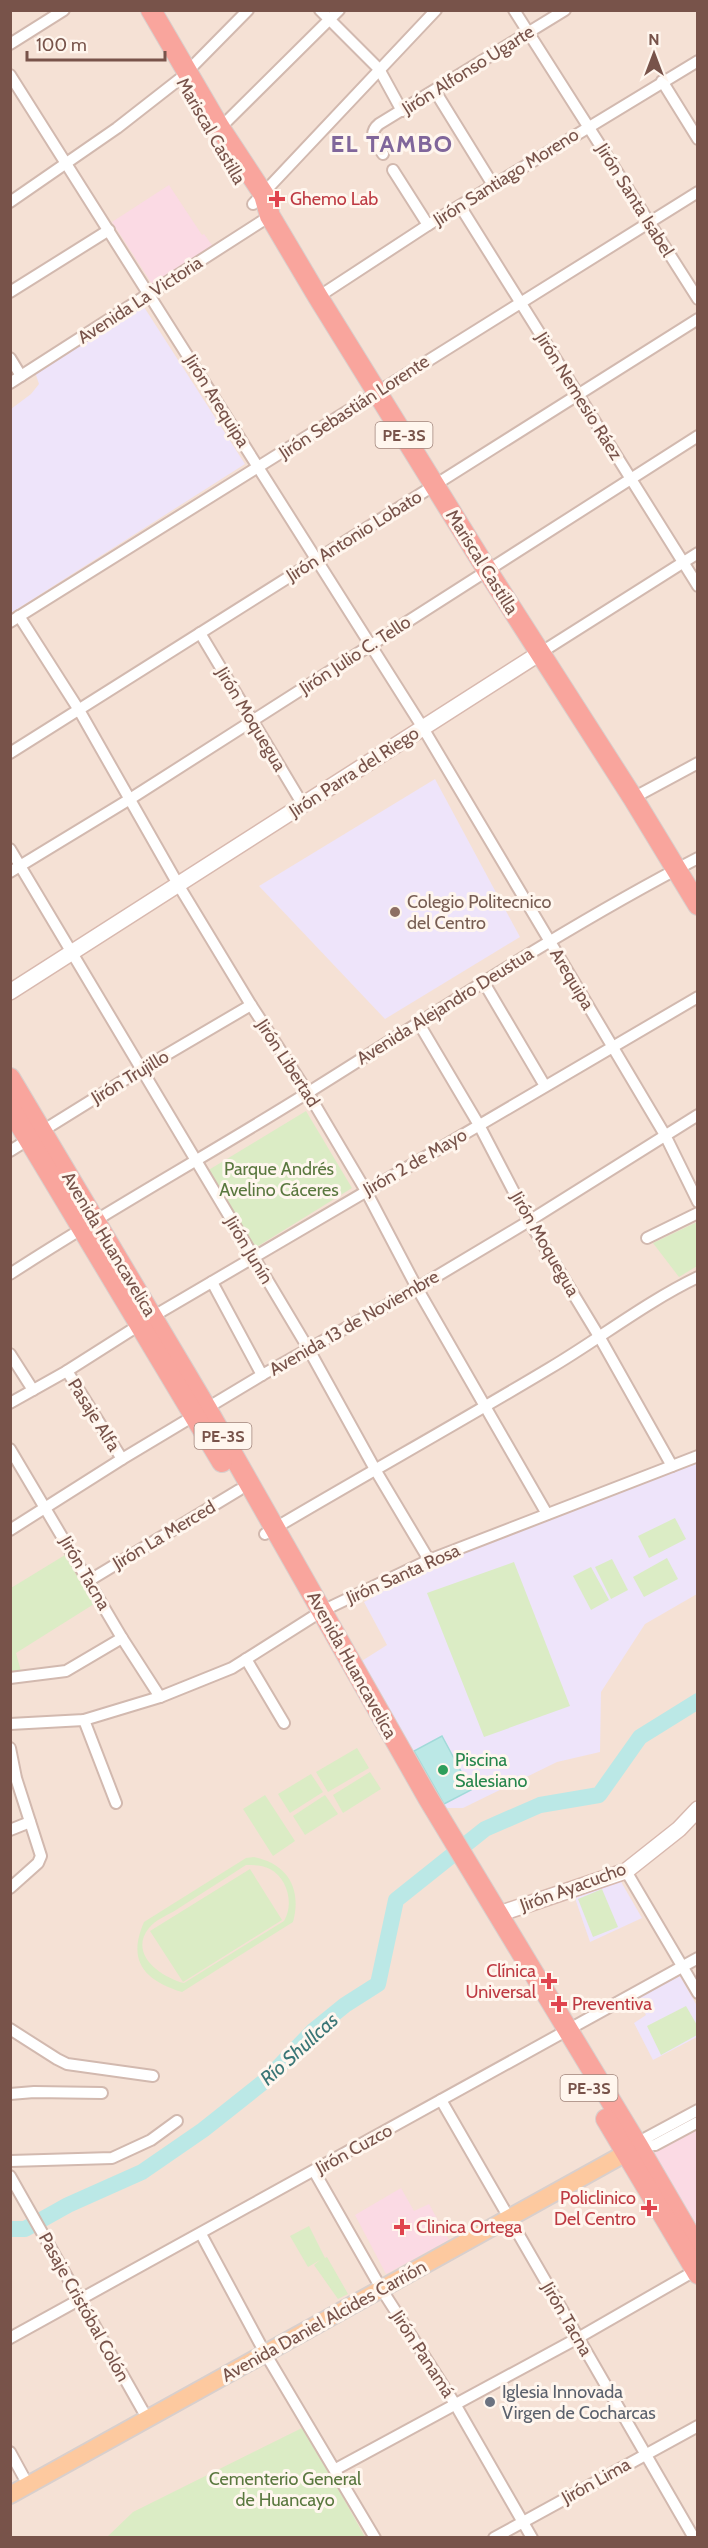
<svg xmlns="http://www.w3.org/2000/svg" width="708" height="2548" viewBox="0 0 708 2548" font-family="Cabin,sans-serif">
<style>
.residential{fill:#f5e1d5}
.education{fill:#eee4fa}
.medical{fill:#fbdae4}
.green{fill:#dbecc5;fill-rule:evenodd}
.water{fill:#bbe8e6;stroke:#a1dad9;stroke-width:1.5}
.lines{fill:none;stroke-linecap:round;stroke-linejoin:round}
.river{stroke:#bbe8e6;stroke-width:16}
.street-casing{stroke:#d2b9af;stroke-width:14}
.secondary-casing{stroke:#d8b9af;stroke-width:18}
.primary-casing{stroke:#d9cfcc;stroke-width:20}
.highway-casing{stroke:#d9cfcc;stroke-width:22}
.street{stroke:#fff;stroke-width:10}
.secondary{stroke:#fff;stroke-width:15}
.primary{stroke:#fdc99f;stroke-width:16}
.highway{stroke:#f9a59d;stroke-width:20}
.health-dot{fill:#e0444e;stroke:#fff6ee;stroke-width:2}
.education-dot{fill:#8d6e63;stroke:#fff6ee;stroke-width:2}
.leisure-dot{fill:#2e9e5b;stroke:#fff6ee;stroke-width:2}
.worship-dot{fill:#6b7280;stroke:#fff6ee;stroke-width:2}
.labels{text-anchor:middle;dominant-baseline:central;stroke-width:6;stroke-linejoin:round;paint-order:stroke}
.shield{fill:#fff6ee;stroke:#a0847b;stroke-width:1.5}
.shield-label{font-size:16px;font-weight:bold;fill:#78534a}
.street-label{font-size:18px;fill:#78534a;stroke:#fff6ee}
.health-label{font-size:18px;fill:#be3a42;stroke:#fff6ee;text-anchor:start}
.education-label{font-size:18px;fill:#785e54;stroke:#fff6ee;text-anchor:start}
.park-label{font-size:18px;fill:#5a783f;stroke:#fff6ee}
.leisure-label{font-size:18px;fill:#27864d;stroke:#fff6ee;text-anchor:start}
.worship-label{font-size:18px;fill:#5b616d;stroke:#fff6ee;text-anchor:start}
.water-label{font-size:20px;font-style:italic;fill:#3a7676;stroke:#fff6ee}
.district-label{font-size:24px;font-weight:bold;letter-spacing:1.5px;fill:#80669b;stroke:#fff6ee}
</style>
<rect width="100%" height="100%" fill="#fdf1e7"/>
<rect class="residential" x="11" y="11" width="686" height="2526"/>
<g class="education">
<path d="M144 307 245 464 11 613V409L31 394 39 384 35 372Z"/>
<path d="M435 779 520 937 385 1019 259 886Z"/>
<path d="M697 1462V1594L645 1624 601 1692 600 1752 557 1762 463 1808H440L357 1664 387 1645 364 1602 423 1569Z"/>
<path d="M620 1880 642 1918 590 1942 575 1898Z"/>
<path d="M680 1976 697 2006V2037L653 2060 634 2023 646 2015 637 1998Z"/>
</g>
<g class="medical">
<path d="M169 185 202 235 204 234 214 248 154 287 112 222Z"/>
<path d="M697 2129V2237L653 2161 655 2152Z"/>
<path d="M401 2188 414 2211 429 2204 449 2240 386 2274 355 2215Z"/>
</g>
<g class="green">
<path d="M306 1111 352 1188 255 1248 207 1171Z"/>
<path d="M697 1222V1266L679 1277 653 1243Z"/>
<path d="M675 1518 686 1539 649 1558 638 1536Z"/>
<path d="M65 1555 94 1604 16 1653 22 1675H11V1588Z"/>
<path d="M667 1558 678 1579 644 1597 633 1577Z"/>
<path d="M612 1559 628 1590 611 1599 595 1567Z"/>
<path d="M514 1562 570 1706 484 1737 427 1593Z"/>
<path d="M591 1567 609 1600 591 1610 573 1576Z"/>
<path d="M357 1748 369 1768 328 1792 316 1772Z"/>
<path d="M370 1772 381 1789 343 1813 333 1795Z"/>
<path d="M311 1774 323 1792 290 1813 278 1794Z"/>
<path d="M265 1795 295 1841 273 1856 243 1809Z"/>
<path d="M325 1795 338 1814 305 1835 293 1816Z"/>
<path d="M254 1857C288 1864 302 1889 293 1922L182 1992C144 1980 127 1961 144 1922L246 1858ZM246 1865C254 1865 263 1865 270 1869 288 1879 294 1904 284 1921L184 1983C161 1977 128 1954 149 1928 155 1920 168 1915 176 1910 199 1895 223 1880 246 1865Z"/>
<path d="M250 1869 282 1920 183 1982 150 1931Z"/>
<path d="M602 1889 618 1927 593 1937 578 1899Z"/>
<path d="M686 2006 697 2025V2035L661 2055 647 2026Z"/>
<path d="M309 2226 325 2258 327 2257 348 2294 338 2299 314 2265 320 2260 308 2267 290 2236Z"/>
<path d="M304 2427 365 2537 106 2538 133 2512Z"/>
</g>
<path class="water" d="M442 1736 471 1790 444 1804 414 1751Z"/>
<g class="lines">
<path class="river" d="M10 2229H25L68 2205 142 2172 203 2130 266 2080 313 2031 345 2005 378 1984 396 1900 485 1829 540 1805 599 1795 640 1737 698 1701"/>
<g class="street-casing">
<g id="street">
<path d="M320 10 379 69 402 111"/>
<path d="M514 10 698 299"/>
<path d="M10 44 64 10"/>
<path d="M10 75 423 728 665 1135 698 1202"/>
<path d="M662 81 698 139"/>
<path d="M435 91 493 185"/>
<path d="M220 128 339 10"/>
<path d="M383 154C376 143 367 134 379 124L565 10"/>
<path d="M393 170 428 225"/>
<path d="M10 202 117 128 181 78 248 10"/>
<path d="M253 204 436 10"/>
<path d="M460 206 698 586"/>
<path d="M10 292 109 230"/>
<path d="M318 297 428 225 698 61"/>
<path d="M10 358 21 376"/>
<path d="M10 383 270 216"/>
<path d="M19 616 79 710 179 886 251 1005 308 1093 366 1191 417 1288 547 1514"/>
<path d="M10 622 698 192"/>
<path d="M200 633 303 805"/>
<path d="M540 653 698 553"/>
<path d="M10 753 698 319"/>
<path d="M633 798 698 763"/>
<path d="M10 849 308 1348 376 1471 429 1560"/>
<path d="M10 872 130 799 698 436"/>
<path d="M483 981 545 1086"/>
<path d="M418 1022 479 1125 529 1221 600 1338 672 1466"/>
<path d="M10 1151 142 1069 251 1005"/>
<path d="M647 1238 698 1213"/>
<path d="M10 1274C108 1210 210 1154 309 1092 437 1012 563 928 698 858"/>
<path d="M212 1282 262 1375"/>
<path d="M10 1354 33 1390"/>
<path d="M67 1371 122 1459"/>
<path d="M10 1403 67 1371 152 1317 698 997"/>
<path d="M10 1449 122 1638 160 1697"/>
<path d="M10 1530 122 1459 262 1375 417 1288 529 1221 698 1115"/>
<path d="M265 1534C359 1478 455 1425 550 1368 599 1339 646 1302 698 1277"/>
<path d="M90 1580 239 1490"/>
<path d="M246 1659 284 1723"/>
<path d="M10 1678 66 1671 122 1638"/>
<path d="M84 1720 116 1803"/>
<path d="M10 1724 84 1720 160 1697 232 1668 322 1611 429 1560 698 1456"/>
<path d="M10 1748 16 1778 41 1856 38 1863 10 1888"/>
<path d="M10 1830 30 1822"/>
<path d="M626 1871 698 1993"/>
<path d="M10 2029 57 2059 67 2064 153 2076"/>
<path d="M10 2094 34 2092 102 2093"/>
<path d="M441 2100 694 2538"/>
<path d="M638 2146 646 2138 698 2110"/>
<path d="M638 2146 655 2145 698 2122"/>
<path d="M10 2161 112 2158 151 2140 177 2121"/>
<path d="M314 2171 382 2290 455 2404 532 2538"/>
<path d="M10 2176 147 2418"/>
<path d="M201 2234 265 2353 375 2538"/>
<path d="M10 2338 698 1958"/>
<path d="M10 2452 28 2485"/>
<path d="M336 2469 578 2338 698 2269"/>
<path d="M494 2538 698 2426"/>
</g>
</g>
<g class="secondary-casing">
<g id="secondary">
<path d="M10 992 540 653"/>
<path d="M499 1914 626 1871 679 1829 698 1809"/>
</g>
</g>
<g class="primary-casing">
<path id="primary" d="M10 2495 626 2153"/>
</g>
<g class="highway-casing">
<g id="highway">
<path d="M151 10 220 128 264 195 270 216 318 297 487 570 633 798 698 905"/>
<path d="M10 1078 207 1409 428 1798 638 2146 698 2249"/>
<path d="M10 1108 222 1462"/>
<path d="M606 2119 698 2274"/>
</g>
</g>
<use href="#street" class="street"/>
<use href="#secondary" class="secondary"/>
<use href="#primary" class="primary"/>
<use href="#highway" class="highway"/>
</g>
<g class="health-dot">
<path d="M274 190h6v6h6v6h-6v6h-6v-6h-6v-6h6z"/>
<path d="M546 1972h6v6h6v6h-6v6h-6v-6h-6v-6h6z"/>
<path d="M556 1995h6v6h6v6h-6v6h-6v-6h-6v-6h6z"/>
<path d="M646 2199h6v6h6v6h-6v6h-6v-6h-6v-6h6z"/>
<path d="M399 2218h6v6h6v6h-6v6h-6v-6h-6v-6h6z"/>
</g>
<circle class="education-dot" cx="395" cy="912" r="6"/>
<circle class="leisure-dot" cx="443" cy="1770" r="6"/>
<circle class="worship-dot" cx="490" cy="2402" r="6"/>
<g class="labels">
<g class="shield">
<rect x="375.5" y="422" width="57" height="26" rx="4.5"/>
<rect x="194.5" y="1423" width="57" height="26" rx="4.5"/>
<rect x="560.5" y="2075" width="57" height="26" rx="4.5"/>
</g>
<g class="shield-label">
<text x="404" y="435">PE-3S</text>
<text x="223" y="1436">PE-3S</text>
<text x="589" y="2088">PE-3S</text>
</g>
<g class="street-label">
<text transform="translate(468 70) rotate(-32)">Jirón Alfonso Ugarte</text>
<text transform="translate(211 131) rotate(60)">Mariscal Castilla</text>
<text transform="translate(506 177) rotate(-32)">Jirón Santiago Moreno</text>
<text transform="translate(635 200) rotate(58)">Jirón Santa Isabel</text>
<text transform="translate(140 300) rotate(-33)">Avenida La Victoria</text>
<text transform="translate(579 396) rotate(58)">Jirón Nemesio Ráez</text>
<text transform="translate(217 401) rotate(58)">Jirón Arequipa</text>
<text transform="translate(354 407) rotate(-33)">Jirón Sebastián Lorente</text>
<text transform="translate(354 536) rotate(-32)">Jirón Antonio Lobato</text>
<text transform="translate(482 562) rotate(58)">Mariscal Castilla</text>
<text transform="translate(355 655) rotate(-33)">Jirón Julio C. Tello</text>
<text transform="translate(251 719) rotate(59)">Jirón Moquegua</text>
<text transform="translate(354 772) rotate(-33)">Jirón Parra del Riego</text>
<text transform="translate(572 979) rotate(59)">Arequipa</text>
<text transform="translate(445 1006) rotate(-32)">Avenida Alejandro Deustua</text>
<text transform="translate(288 1063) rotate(57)">Jirón Libertad</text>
<text transform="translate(130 1077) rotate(-31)">Jirón Trujillo</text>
<text transform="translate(415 1162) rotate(-30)">Jirón 2 de Mayo</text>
<text transform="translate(109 1244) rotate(59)">Avenida Huancavelica</text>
<text transform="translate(545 1244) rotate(60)">Jirón Moquegua</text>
<text transform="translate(249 1250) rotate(59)">Jirón Junín</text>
<text transform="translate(354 1323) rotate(-30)">Avenida 13 de Noviembre</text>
<text transform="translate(94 1415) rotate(58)">Pasaje Alfa</text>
<text transform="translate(164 1535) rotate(-31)">Jirón La Merced</text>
<text transform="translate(85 1573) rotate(60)">Jirón Tacna</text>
<text transform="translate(403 1574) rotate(-24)">Jirón Santa Rosa</text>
<text transform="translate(352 1665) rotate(61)">Avenida Huancavelica</text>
<text transform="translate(573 1887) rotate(-20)">Jirón Ayacucho</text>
<text transform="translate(354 2149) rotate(-29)">Jirón Cuzco</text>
<text transform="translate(84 2307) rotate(61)">Pasaje Cristóbal Colón</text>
<text transform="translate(567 2319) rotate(60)">Jirón Tacna</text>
<text transform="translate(324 2321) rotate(-29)">Avenida Daniel Alcides Carrión</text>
<text transform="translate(423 2354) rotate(57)">Jirón Panamá</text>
<text transform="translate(596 2481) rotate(-29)">Jirón Lima</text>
</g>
<g class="health-label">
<text x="290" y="199">Ghemo Lab</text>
<text x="536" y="1971" text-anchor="end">Clínica<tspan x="536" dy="21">Universal</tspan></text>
<text x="572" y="2004">Preventiva</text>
<text x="636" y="2198" text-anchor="end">Policlinico<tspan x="636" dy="21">Del Centro</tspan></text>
<text x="416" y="2227">Clinica Ortega</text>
</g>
<g class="education-label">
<text x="407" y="902">Colegio Politecnico<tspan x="407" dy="21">del Centro</tspan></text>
</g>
<g class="park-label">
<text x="279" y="1169">Parque Andrés<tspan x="279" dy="21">Avelino Cáceres</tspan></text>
<text x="285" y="2479">Cementerio General<tspan x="285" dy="21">de Huancayo</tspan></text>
</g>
<g class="leisure-label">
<text x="455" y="1760">Piscina<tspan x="455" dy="21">Salesiano</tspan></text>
</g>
<g class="worship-label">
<text x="502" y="2392">Iglesia Innovada<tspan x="502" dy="21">Virgen de Cocharcas</tspan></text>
</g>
<g class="water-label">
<text transform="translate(299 2049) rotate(-42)">Río Shullcas</text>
</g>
<g class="district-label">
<text x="392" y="143">EL TAMBO</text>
</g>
</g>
<rect width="708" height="2548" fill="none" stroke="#78534a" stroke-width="24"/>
<g transform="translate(654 54)" stroke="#fff6ee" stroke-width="4.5" paint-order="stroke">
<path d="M0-4.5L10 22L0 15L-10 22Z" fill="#78534a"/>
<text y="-9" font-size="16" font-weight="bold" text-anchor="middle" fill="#78534a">N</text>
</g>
<path d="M27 51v9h138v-9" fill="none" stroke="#78534a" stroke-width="3"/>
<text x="36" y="51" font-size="18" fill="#78534a" stroke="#fff6ee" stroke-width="4.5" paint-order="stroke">100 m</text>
</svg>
